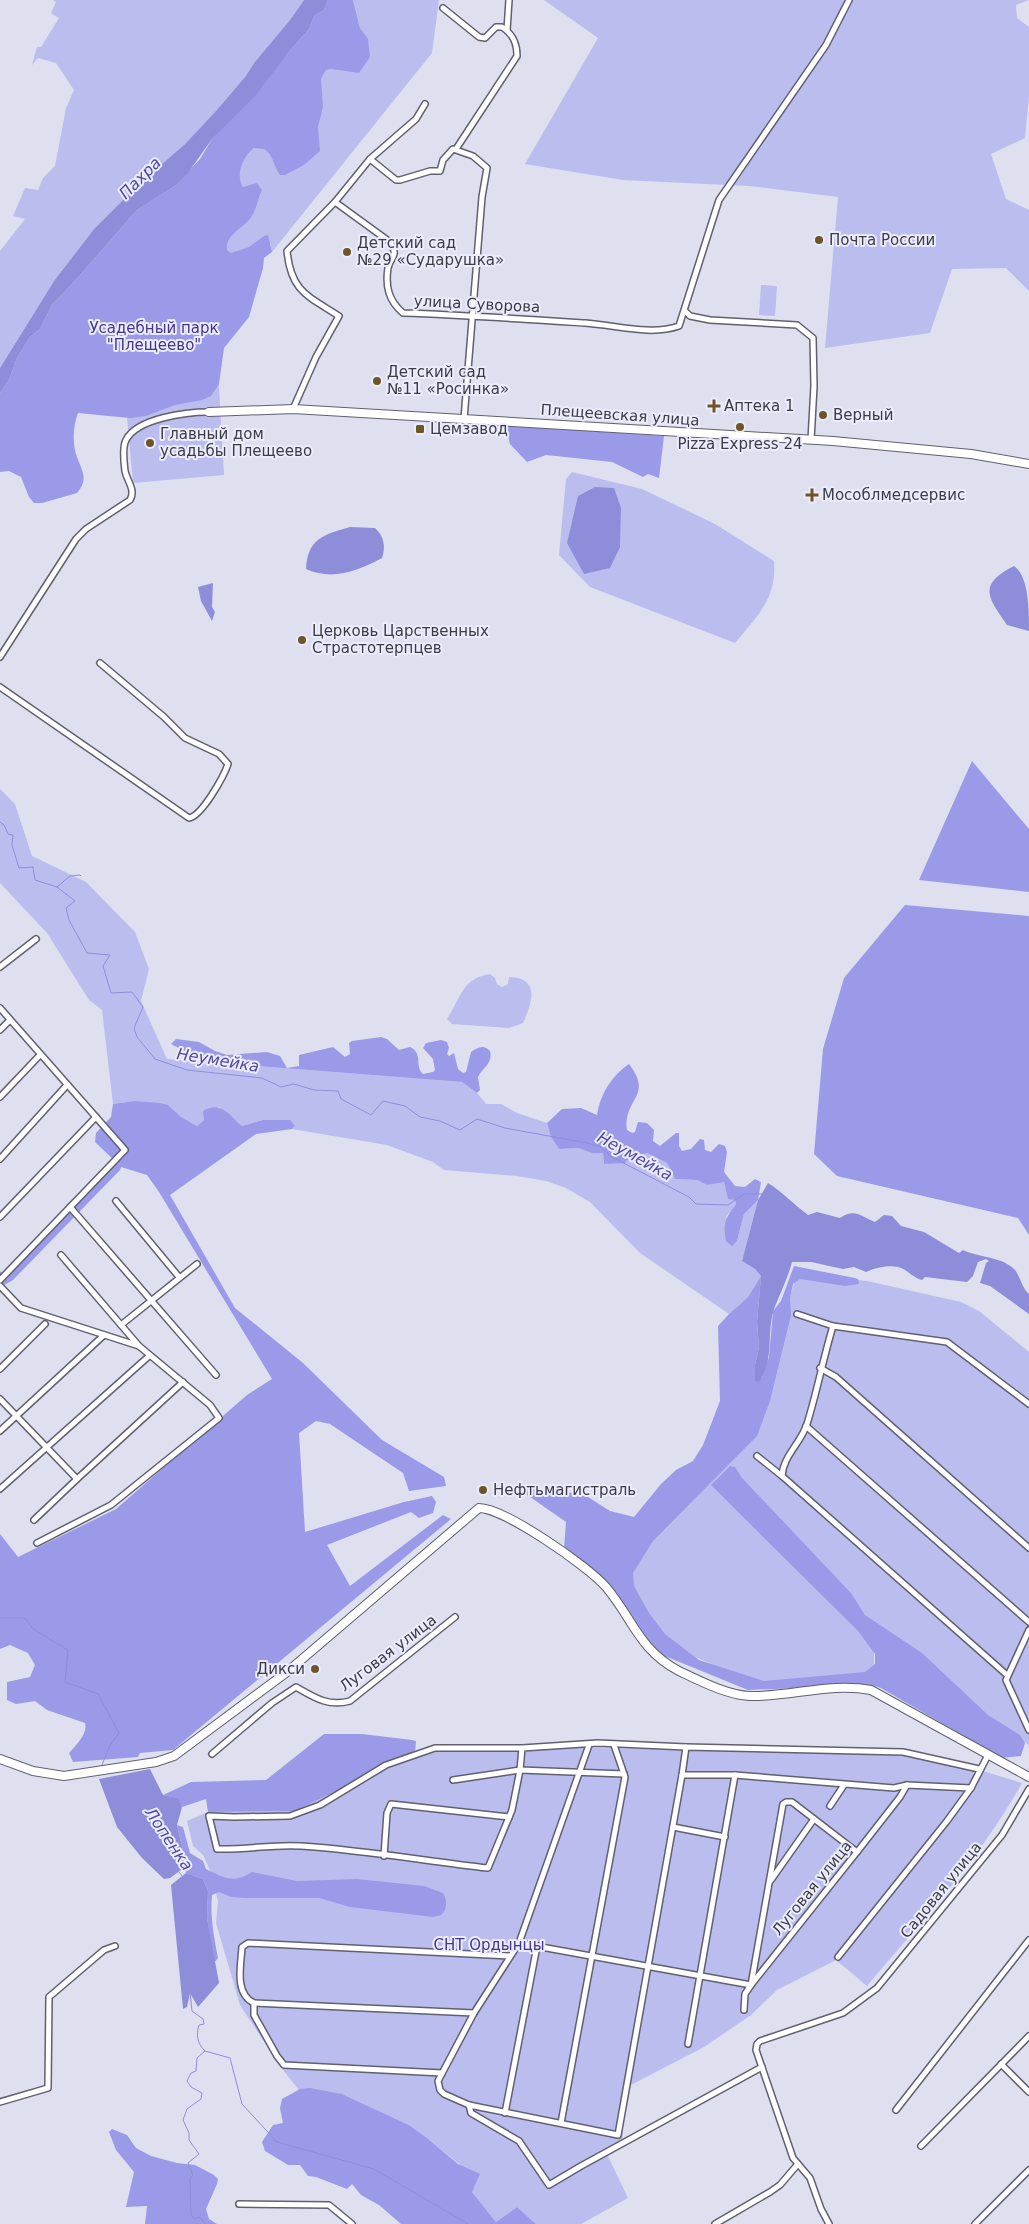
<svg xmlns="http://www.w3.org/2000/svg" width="1029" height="2224" viewBox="0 0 1029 2224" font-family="'DejaVu Sans',sans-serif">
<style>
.green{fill:#bcbdef}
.forest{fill:#9b9ae8}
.water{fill:#8e8dda}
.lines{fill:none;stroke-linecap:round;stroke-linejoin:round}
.stream{stroke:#8e8dda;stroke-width:1}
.street-casing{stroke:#60606f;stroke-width:8}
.secondary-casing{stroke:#60606f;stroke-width:10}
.street{stroke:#fff;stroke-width:5}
.secondary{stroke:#fff;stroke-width:8}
.poi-dot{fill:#6e5526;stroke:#ebecfd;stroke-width:2}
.labels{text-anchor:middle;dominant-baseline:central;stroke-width:4;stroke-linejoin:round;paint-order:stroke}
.poi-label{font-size:15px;fill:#3c3c42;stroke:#ebecfd;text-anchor:start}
.street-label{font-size:15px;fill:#3c3c42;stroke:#ebecfd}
.park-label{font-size:15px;fill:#41358f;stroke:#ebecfd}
.water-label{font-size:16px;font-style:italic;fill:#5148a3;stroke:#ebecfd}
</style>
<rect width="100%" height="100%" fill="#dedfef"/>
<g class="green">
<path d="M53 0H304L290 20 254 63 245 77 216 111 185 144 137 186 94 229 54 281 0 368V251L25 219 13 216 25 188 38 190 43 178 55 166 66 108 74 90 56 63 38 58 32 65 37 47H41L59 18 51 13 56 2Z"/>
<path d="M353 0H439L432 53 272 252 270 243 217 352 224 475 133 483 126 406 166 208 324 24 369 44 360 28Z"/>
<path d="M544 0H1029L1016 5 1017 18 1029 27V96L1025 138 991 154 1006 199 1029 210V291L1006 268 952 269 930 333 825 348 838 197 749 186 623 180 525 164 598 38Z"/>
<path d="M761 285 777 286 775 316 759 315Z"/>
<path d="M572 472 642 489 715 524 774 561C777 599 757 616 735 643L590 587 559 555 566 479Z"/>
<path d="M0 789 15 804 32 856 86 882 135 932 149 969 141 1001 167 1059 462 1082 477 1093 486 1104H501L517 1113 547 1123 551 1137 559 1149 578 1148 592 1153H603L604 1164 647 1153 667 1163 675 1179 697 1180 707 1185 724 1181 728 1198 735 1200 736 1204 726 1217 737 1241 744 1214 758 1200 742 1261 755 1269 761 1276 748 1297 729 1314 640 1253 590 1202 566 1188 546 1181 517 1176 444 1170 433 1162 387 1145 292 1129 295 1126 263 1120 242 1126 219 1107 197 1126 180 1117 168 1105 134 1101 113 1104 102 1010 89 1000 47 933 0 883Z"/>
<path d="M490 974 495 978 497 984 502 987 508 984 509 977C541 978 532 1003 523 1023L509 1028 452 1024 447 1019C461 998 462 978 490 974Z"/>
<path d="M797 1273 867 1281 961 1302 979 1311 1029 1352V1745L874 1645V1672L753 1683 669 1645 630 1596 627 1575 647 1540 755 1429 778 1337Z"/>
<path d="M522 1747 891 1752 954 1762 1022 1783C981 1857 922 1921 867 1986L836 1960 777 1990 751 2015 704 2047 625 2088 622 2143 606 2152 628 2198 581 2224H536L517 2207 496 2222 472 2192 463 2167 423 2135 409 2125 342 2094 299 2090 283 2070 240 2005 216 1923 218 1901 210 1870 203 1855 193 1846 187 1821 208 1812 295 1811 415 1753Z"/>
</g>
<g class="forest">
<path d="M328 0H353L360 28 368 39 370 57 359 73 331 69 326 70 323 75 321 79 323 107 318 127 320 151 304 165 285 175H280C273 166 274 155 264 149L254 148C243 156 235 175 243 187L257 183 262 190C258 198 257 208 252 216 245 228 225 234 227 250L231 253 249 247 264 236 268 235 272 252 264 258 263 268 249 317 224 348 219 384 211 396 202 400 175 405 146 416 130 418 78 413C73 426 72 444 77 457 82 471 89 479 77 493L42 503H34L29 497 21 477 9 471 0 472V393L9 380 17 358 30 337 40 329 52 305 73 283 137 210 175 186 200 159 212 139 309 29 314 16 324 10Z"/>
<path d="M505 425 664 436 659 478 648 474 643 477 612 462 546 455 527 462 510 444Z"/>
<path d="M972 761 1029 829V892L919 880Z"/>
<path d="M905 905 1029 916V1235L1018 1218 837 1176 814 1154 823 1049 844 978Z"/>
<path d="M381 1037 387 1039 399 1050 410 1047C424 1054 414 1066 423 1074L433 1072 435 1070 433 1059 423 1048 426 1043 441 1040 447 1042 449 1048 447 1054 449 1056 454 1053 458 1069 463 1073 466 1072 471 1052C478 1047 484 1044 490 1051 493 1064 483 1067 478 1077L480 1090 477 1093 462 1082 206 1062 171 1044 176 1039 199 1042 215 1051 227 1055 267 1052 280 1056 287 1068 299 1066V1055L333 1047 345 1057 350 1054 349 1043 352 1041Z"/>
<path d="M629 1064C654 1097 623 1098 627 1130L632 1133 635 1132 638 1122 647 1123 654 1130 653 1141 660 1146 676 1133H679V1146L682 1151 691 1149 700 1139 704 1140 705 1150 711 1152 719 1144 725 1146 727 1152 724 1172 735 1186 745 1187 755 1179 761 1182 758 1200 744 1214 737 1241 732 1246 726 1241C723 1222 725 1219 736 1204L735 1200 728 1199 724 1182 707 1185 697 1180 675 1179 667 1163 647 1153 629 1158 625 1163 604 1164 603 1153H592L578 1148 559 1149 551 1137 547 1123 562 1109 581 1108 597 1115C600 1095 611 1076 629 1064Z"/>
<path d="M134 1101 160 1103 168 1105 181 1117 197 1126 204 1120 203 1111C221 1100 229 1115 242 1126L263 1120H290L295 1126 292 1129 256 1134 170 1195 235 1308 303 1363 382 1440 444 1477 446 1486 409 1491 403 1473 330 1424 316 1421 299 1433 305 1532 404 1502 432 1496 436 1502 433 1513 419 1518 411 1512 327 1545 350 1586 443 1515 451 1519 173 1750 140 1753 138 1757 73 1762 69 1753C76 1745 88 1734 85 1723L47 1710 35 1701 16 1704 7 1700V1682L30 1677 35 1665 28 1653 10 1645 0 1649V1534L18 1557 116 1509 247 1395 272 1379 159 1192 147 1175 121 1167 120 1170 13 1280 4 1285 0 1281V1271L7 1277 116 1162 95 1142 96 1133 111 1117 113 1104Z"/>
<path d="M794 1266 855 1278 858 1279 859 1284 845 1286 800 1279 793 1284 790 1298 791 1315 770 1401 757 1436 653 1541 633 1573 634 1586 649 1613 665 1634 699 1660 764 1681 865 1672 875 1664V1654L858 1631 711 1485 730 1466 735 1467 742 1478 851 1593 865 1615 922 1653 988 1715 1020 1735 1025 1743 1021 1756 1002 1758 881 1688 871 1685 748 1690 655 1652 596 1571 564 1549 566 1522 523 1492 529 1484 549 1494 564 1492 574 1493 588 1497 610 1511 634 1517 661 1484 676 1470 693 1461 703 1445 720 1401 718 1326 729 1314 748 1297 761 1276 757 1322 759 1347 755 1365 762 1378 769 1357 773 1311 781 1301Z"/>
<path d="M324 1734H362L412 1740 416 1741 415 1753 295 1811 208 1812 206 1799 182 1807 177 1798 163 1795 191 1782 266 1780Z"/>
<path d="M177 1825 183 1827 190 1853 203 1861 206 1869C225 1878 233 1884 252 1872L297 1881 357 1879 424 1886 443 1893C447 1900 448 1909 441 1915L433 1917 350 1907 319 1898H245L231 1897 219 1892 212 1895C210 1917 214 1937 218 1958L214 1963 207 1918 208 1891 203 1879 186 1873 184 1855Z"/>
<path d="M310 2088 342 2094 409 2125 427 2138 458 2164 480 2174 472 2192 496 2222 517 2207 536 2224H401L379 2205 361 2195 352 2184 347 2189 316 2177 308 2176 300 2165H288L265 2151 262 2142 273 2125 283 2123 280 2108 282 2099 300 2089Z"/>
<path d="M112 2129 127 2135 136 2148 151 2156 177 2163 195 2165 214 2175 218 2179 217 2184 206 2209 209 2219 217 2224H145L147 2206 126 2207 134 2172 116 2150 109 2132Z"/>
</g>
<g class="water">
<path d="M304 0H328L324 10 314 16 309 29 287 54 255 96 212 139 188 173 175 186 137 210 73 283 52 305 40 329 30 337 17 358 9 380 0 393V368L54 281 94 229 137 186 185 144 216 111 245 77 254 63 290 20Z"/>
<path d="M595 487 614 488 621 508 620 547 610 568 584 574 567 543 578 496Z"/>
<path d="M350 527 375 528C384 536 386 547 382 558 358 571 332 581 306 569 308 538 323 535 350 527Z"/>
<path d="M1014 566C1029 576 1029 611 1029 631L1007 625C988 597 977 585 1014 566Z"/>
<path d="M213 583 212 607 215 612 212 621 201 601 198 587Z"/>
<path d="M768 1183C783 1192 794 1205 808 1215L817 1212 840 1218C855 1208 860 1216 875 1222L884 1215 892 1216 901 1226 924 1232 959 1253 963 1250C979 1258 1002 1256 1015 1270 1021 1278 1022 1288 1029 1294V1314L990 1286 980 1283 986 1263 989 1261 986 1259 978 1262 973 1276 967 1282 925 1277 922 1280C915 1278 911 1274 905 1270 894 1263 877 1267 866 1272L854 1267 843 1269 811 1262H792C788 1278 780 1293 774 1309 766 1333 775 1360 759 1382L755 1381V1365L759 1347 757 1322 761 1276 755 1269 742 1261 758 1200Z"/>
<path d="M150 1769 163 1795 178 1798 182 1807 177 1825 184 1855 185 1867 170 1878 164 1879 142 1858 117 1827 99 1779Z"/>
<path d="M186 1873 203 1879 208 1891 207 1918 219 1983 198 2007 190 1993 187 2007 183 2009 171 1885Z"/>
</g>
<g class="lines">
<g class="stream">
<path d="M0 822 4 825 8 834 13 835 12 845 19 868 33 867 35 880 57 887 75 901 66 908 69 920 87 953 110 955 103 966 111 993 132 992 143 1007 134 1028 137 1037 155 1059 187 1070 262 1078 281 1087 294 1084 314 1090 338 1091 341 1099 371 1115 383 1101 405 1106 420 1117 440 1121 460 1130 477 1119 505 1128 587 1143 601 1147 612 1157 689 1197 696 1204 728 1205 744 1194H762"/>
<path d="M57 887 70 876 80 875 81 876"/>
<path d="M0 1618H25L33 1629 68 1650 65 1682 98 1694 119 1733 109 1747 102 1765"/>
<path d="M178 1871 183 1877"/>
<path d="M190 1992 192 2011 203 2019 204 2024 199 2025C196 2035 197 2043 205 2051L197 2058 196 2071 191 2073 187 2081 191 2087 202 2093 201 2099 187 2109 183 2120 189 2133V2140L199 2154 188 2163 193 2175 190 2179 191 2214 194 2219 200 2217 205 2224"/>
<path d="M205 2051 230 2058 242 2104 277 2142 374 2169 468 2224"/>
</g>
<g class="street-casing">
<g id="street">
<path d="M443 8 479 37 485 38 496 27H502C513 34 517 43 517 56L456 149"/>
<path d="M507 30 509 0"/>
<path d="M370 159 396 180H400L430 171H440L443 160 453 149 473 156 487 168 482 197 464 419"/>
<path d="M335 202 390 242C399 257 391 255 388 268 385 287 389 301 403 313 464 315 524 319 585 323 616 325 650 336 679 326L719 200 826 45 849 0"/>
<path d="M685 311 690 316 710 320 797 325 813 338 814 386 811 440"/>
<path d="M293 409 316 357 339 316C308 296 291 292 287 251L335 202 370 159 416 119 425 104"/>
<path d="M0 657 76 539 86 529 130 500C136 490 127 481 125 471 124 463 122 447 126 440 137 418 187 412 209 412"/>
<path d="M0 687 189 818C202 816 224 776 228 764L219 754 185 738 164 717 100 663"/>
<path d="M0 967 36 939"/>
<path d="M0 1008 125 1150 0 1280"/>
<path d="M0 1030 10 1020"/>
<path d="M0 1097 40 1055"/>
<path d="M0 1159 67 1085"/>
<path d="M116 1201 179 1277"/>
<path d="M70 1207 216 1375"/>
<path d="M0 1217 96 1117"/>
<path d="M61 1255 121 1325"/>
<path d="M0 1286 21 1308 139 1346 210 1405 219 1418 111 1505 37 1543"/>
<path d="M797 1314 833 1326"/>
<path d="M139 1346 121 1325 197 1264"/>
<path d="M820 1368 836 1377 1029 1548"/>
<path d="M0 1369 45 1324"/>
<path d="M0 1399 77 1479 34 1520"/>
<path d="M806 1426 1029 1622"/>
<path d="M0 1431 103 1336"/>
<path d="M757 1456 782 1476"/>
<path d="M77 1479 183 1382"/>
<path d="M0 1489 149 1356"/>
<path d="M1029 1630 1006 1680 1029 1730"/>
<path d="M1007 1675 782 1476C783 1456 801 1443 807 1424 817 1392 823 1359 833 1326L947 1342 1029 1404"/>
<path d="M522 1748 520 1770 512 1810 488 1868C426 1861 364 1850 301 1846 273 1844 246 1850 217 1849L209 1816 234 1817 290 1816 320 1805 386 1765 435 1748H522L598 1743 686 1747"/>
<path d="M212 1754 272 1703 296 1687C315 1698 329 1707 350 1701L455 1617"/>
<path d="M682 1775H735L688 2044"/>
<path d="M735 1775 894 1788 907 1785 971 1788 988 1755"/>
<path d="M453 1780 520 1770 624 1774"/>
<path d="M830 1806 844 1785"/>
<path d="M673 1827 725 1837"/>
<path d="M857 1852 792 1802H786L783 1804 751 1985 519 1943 474 2013 438 2081 440 2090 444 2094 469 2105 618 2135 682 1775 686 1747 903 1752 979 1769"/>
<path d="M384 1856 387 1813 391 1804 509 1817"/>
<path d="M771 1880 814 1819"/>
<path d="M519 1943 589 1745"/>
<path d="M838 1957 947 1821 971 1788"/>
<path d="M254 2003 474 2013"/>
<path d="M744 2010 745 1994 751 1985 857 1852 900 1797 907 1785"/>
<path d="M1001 2064 1029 2092"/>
<path d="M442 2073 284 2065 277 2056 254 2015V2003C234 1994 241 1965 242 1947L248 1943 510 1956"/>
<path d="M0 2102 48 2088 49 1997 104 1950 115 1946"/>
<path d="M469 2105 471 2113 519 2141 549 2185 581 2166 762 2067"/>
<path d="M896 2110 1029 1940"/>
<path d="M505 2113 537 1946"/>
<path d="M561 2123 625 1777 614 1745"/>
<path d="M921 2146 1029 2036"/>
<path d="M239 2204 329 2205 352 2224"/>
<path d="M715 2224 770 2192 780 2185 798 2164"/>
<path d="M829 2224 821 2209 810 2178 793 2158 756 2050 757 2044 760 2041 843 2013 877 1988 1002 1835 1029 1789"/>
<path d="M975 2224 1029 2170"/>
</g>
</g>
<g class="secondary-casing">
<g id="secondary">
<path d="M209 412 293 409 833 441 971 454 1029 464"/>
<path d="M0 1759 33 1771 64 1776 156 1762 174 1756 287 1672 479 1508C504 1508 588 1566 606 1587 633 1619 639 1650 679 1671 700 1681 727 1695 750 1696 791 1697 830 1682 871 1690L1029 1777"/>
</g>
</g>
<use href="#street" class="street"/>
<use href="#secondary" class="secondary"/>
</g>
<g class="poi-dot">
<circle cx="819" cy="240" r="5"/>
<circle cx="347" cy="252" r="5"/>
<circle cx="377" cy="381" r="5"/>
<path d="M711.5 398.5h5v5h5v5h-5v5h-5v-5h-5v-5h5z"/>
<circle cx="823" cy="415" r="5"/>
<circle cx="740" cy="427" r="5"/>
<rect x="415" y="424" width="10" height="10" rx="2.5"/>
<circle cx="150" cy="443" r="5"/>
<path d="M809.5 487.5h5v5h5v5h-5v5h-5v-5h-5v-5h5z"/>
<circle cx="302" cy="640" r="5"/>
<circle cx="483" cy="1490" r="5"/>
<circle cx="315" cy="1669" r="5"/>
</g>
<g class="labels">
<g class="poi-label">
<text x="829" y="240">Почта России</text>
<text x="357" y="243">Детский сад<tspan x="357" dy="17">№29 «Сударушка»</tspan></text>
<text x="387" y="372">Детский сад<tspan x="387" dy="17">№11 «Росинка»</tspan></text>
<text x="724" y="406">Аптека 1</text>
<text x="833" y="415">Верный</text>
<text x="430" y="429">Цемзавод</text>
<text x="160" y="434">Главный дом<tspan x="160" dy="17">усадьбы Плещеево</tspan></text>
<text x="740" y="444" text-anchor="middle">Pizza Express 24</text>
<text x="822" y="495">Мособлмедсервис</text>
<text x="312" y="631">Церковь Царственных<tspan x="312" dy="17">Страстотерпцев</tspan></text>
<text x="493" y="1490">Нефтьмагистраль</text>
<text x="305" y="1669" text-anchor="end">Дикси</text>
</g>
<g class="street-label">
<text transform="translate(477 304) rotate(3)">улица Суворова</text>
<text transform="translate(620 415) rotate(4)">Плещеевская улица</text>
<text transform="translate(388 1653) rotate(-37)">Луговая улица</text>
<text transform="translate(812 1888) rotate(-51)">Луговая улица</text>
<text transform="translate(941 1890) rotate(-51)">Садовая улица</text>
</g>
<g class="park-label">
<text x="154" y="328">Усадебный парк<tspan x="154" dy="17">"Плещеево"</tspan></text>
<text x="489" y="1945">СНТ Ордынцы</text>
</g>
<g class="water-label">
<text transform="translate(140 178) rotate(-45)">Пахра</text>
<text transform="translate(218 1060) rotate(9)">Неумейка</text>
<text transform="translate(635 1156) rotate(29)">Неумейка</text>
<text transform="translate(169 1839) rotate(56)">Лопенка</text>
</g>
</g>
</svg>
